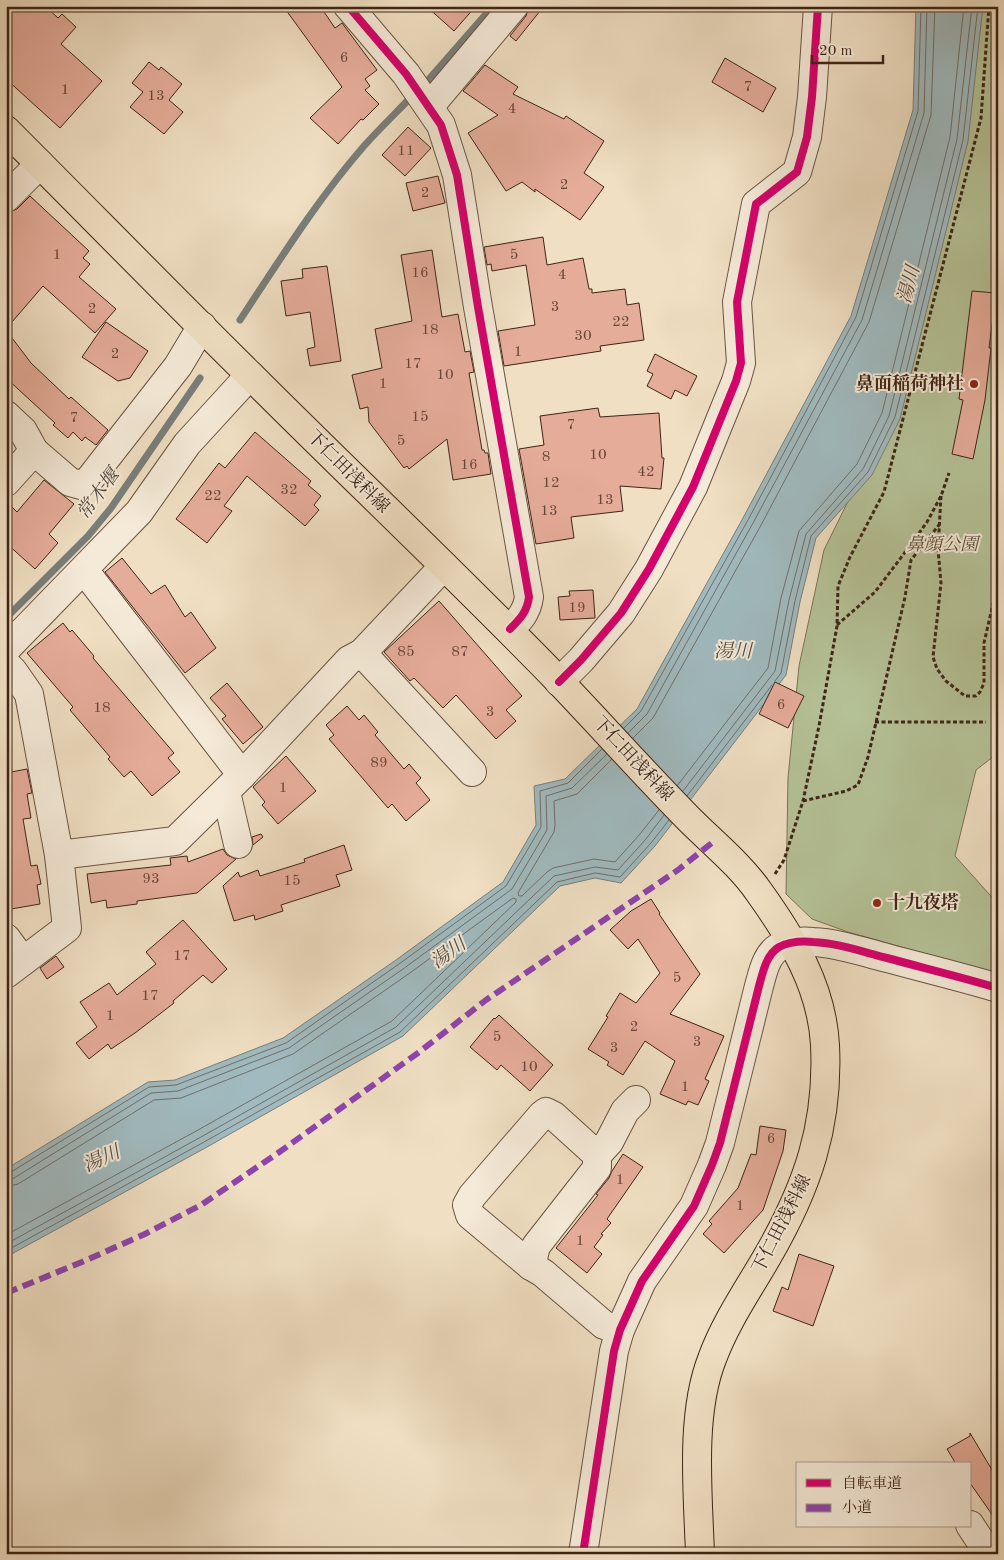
<svg xmlns="http://www.w3.org/2000/svg" width="1004" height="1560" viewBox="0 0 1004 1560" font-family="'Old Standard TT','Noto Serif JP',serif">
<style>
.green{fill:#b5c297;stroke:#7a7356}
.water{fill:#a0babf;stroke:#797e7b}
.lines{fill:none;stroke-linecap:round;stroke-linejoin:round}
.shore{stroke:#6f6f6a;stroke-width:1}
.stream{stroke:#797e7b;stroke-width:7}
.building{fill:#e6ac9a;stroke:#3e2416}
.minor-casing{stroke:#6a5341;stroke-width:30}
.major-casing{stroke:#3e2416;stroke-width:30}
.path{stroke:#3e2416;stroke-width:3;stroke-dasharray:4 2.5;stroke-linecap:butt}
.minor{stroke:#f5ead8;stroke-width:28}
.major{stroke:#f0dfc3;stroke-width:28}
.quiet{stroke:#8e44ad;stroke-width:6;stroke-dasharray:12 6;stroke-linecap:butt}
.cycleway-casing{stroke:#f5ead8;stroke-width:11}
.cycleway{stroke:#d6006c;stroke-width:8}
.poi-dot{fill:#8f2418;stroke:#f5ead8;stroke-width:2}
.labels{text-anchor:middle;dominant-baseline:central;stroke-width:4;stroke-linejoin:round;paint-order:stroke}
.number-label{font-size:15px;fill:#684637}
.poi-label{font-size:18px;font-weight:bold;fill:#3e2416;stroke:#f5ead8;text-anchor:end}
.street-label{font-size:18px;fill:#3e2416;stroke:#f5ead8}
.park-label{font-size:18px;font-style:italic;fill:#5c4c36;stroke:#f5ead8}
.water-label{font-size:19px;font-style:italic;fill:#564a40;stroke:#f5ead8}
</style>
<rect width="100%" height="100%" fill="#f0dfc3"/>
<filter id="stains"><feTurbulence type="fractalNoise" baseFrequency=".004" numOctaves="4"/><feColorMatrix values="0 0 0 0 .2 0 0 0 0 .09 0 0 0 0 .02 0 0 0 .5 -.17"/></filter>
<radialGradient id="worn" r=".72"><stop offset=".6" stop-color="#630" stop-opacity="0"/><stop offset="1" stop-color="#630" stop-opacity=".3"/></radialGradient>
<path class="green" d="M968 6H998V753L976 770 955 856 998 904V974L848 932 812 919 786 894 788 778 799 666 824 550 892 412Z"/>
<path class="water" d="M916 6H983L968 141 900 419 872 475 816 538 800 602 786 675 655 846 621 883 595 878 560 886 403 1036 207 1147 6 1257V1169L148 1082 175 1080 283 1038 396 960 503 882 536 825 534 786 565 779 637 709 743 518 851 316 913 110Z"/>
<g class="lines">
<g class="shore">
<path d="M775 681 781 673 795 601 811 536 868 472 895 417 963 140 978 6"/>
<path d="M624 728 641 711 748 520 856 317 918 111 921 6"/>
<path d="M628 733 647 714 753 523 862 320 924 113 927 6"/>
<path d="M633 738 653 718 760 527 869 322 931 115 935 6"/>
<path d="M612 759 577 794 554 801 555 825 554 832 518 893 519 896H522L547 872 553 868 594 859 615 862 640 834 659 810"/>
<path d="M677 786 768 668 781 598 799 531 857 464 882 413 950 137 964 6"/>
<path d="M683 791 775 671 789 600 806 534 863 469 889 416 957 139 972 6"/>
<path d="M687 796 772 685"/>
<path d="M6 1173 11 1172 149 1087 176 1085 286 1043 399 964 506 886 541 827 540 791 568 783 602 749"/>
<path d="M6 1180 14 1178 151 1093 178 1091 289 1048 403 969 512 889 547 830 546 796 572 788 607 754"/>
<path d="M6 1187 18 1184 154 1100 181 1098 293 1054 407 975 513 898 516 899V902L392 1021 198 1130 6 1235"/>
<path d="M6 1244 201 1137 396 1027 554 876 595 867 618 870 646 839 664 815"/>
<path d="M6 1251 204 1142 400 1032 557 882 595 873 620 877 651 843 669 820"/>
</g>
<g class="stream">
<path d="M422 87 493 6"/>
<path d="M240 320C279 261 317 200 364 146 380 128 397 112 414 94"/>
<path d="M6 618 88 536 111 508 200 378"/>
</g>
</g>
<g class="building">
<path d="M6 6H45L58 18 62 14 76 27 61 44 102 81 60 128 6 79Z"/>
<path d="M283 6H320L335 28 342 23 377 70 365 79 370 86 365 90 379 104 363 120 361 119 338 144 310 118 342 87Z"/>
<path d="M426 6H476L454 31Z"/>
<path d="M529 6H544L516 41 510 36 526 16Z"/>
<path d="M725 58 776 88 763 112 712 82Z"/>
<path d="M149 62 159 70 161 67 182 84 169 100 183 112 164 134 130 107 143 92 132 83Z"/>
<path d="M485 65 518 87 513 94 564 119 566 116 604 141 584 173 604 187 580 220 535 189V192L522 182 506 191 468 133 498 115 463 91Z"/>
<path d="M408 127 431 148 405 176 382 155Z"/>
<path d="M438 176 445 203 413 211 406 183Z"/>
<path d="M30 196 89 251 83 258 90 264 79 277 116 309 95 333 43 286 6 329V213L17 209Z"/>
<path d="M543 237 547 265 583 258 589 289H592V293L625 289 627 305 639 303 644 340 600 346 601 351 504 366 498 331 535 325 526 265 492 271 491 264 487 265 484 247Z"/>
<path d="M432 250 442 317 458 314 465 352 470 351 474 372 469 373 482 450H484L485 453H488L491 474 453 480 447 439 409 469 407 466 404 468 369 422 368 407 360 409 352 375 382 368 375 329 412 321 401 255Z"/>
<path d="M327 266 341 361 310 366 307 349 315 347 310 312 286 316 281 281 303 278 302 269Z"/>
<path d="M972 291 996 293 989 348H991L985 400 973 459 952 454 963 400 959 399Z"/>
<path d="M106 322 148 351 130 378 118 381 82 357Z"/>
<path d="M6 330 31 363 69 399 71 397 108 430 96 445 85 437 82 441 73 432 68 438 53 425 55 423 6 378Z"/>
<path d="M655 354 697 376 687 396 675 390 671 399 647 386 653 374 647 371Z"/>
<path d="M598 408 600 417 659 413 662 458H664L661 489 620 486 623 511 571 517 574 538 536 544 519 449 544 445 540 416Z"/>
<path d="M255 432 311 481 308 485 321 496 314 505 319 510 305 526 247 476 224 506 232 511 207 543 176 519 219 463 225 468Z"/>
<path d="M44 480 74 504 49 534 58 543 35 569 6 543V501L17 512Z"/>
<path d="M122 558 151 594 165 585 185 617 191 612 216 648 185 673 105 572Z"/>
<path d="M593 590 595 618 560 620 558 597 570 596 569 591Z"/>
<path d="M439 601 522 696 506 710 516 721 496 739 456 695 443 708 414 678 410 681 384 652Z"/>
<path d="M63 623 70 632 72 630 94 656 93 658 174 753 168 758 180 772 152 796 131 771 124 777 108 759 110 757 70 710 73 707 27 653Z"/>
<path d="M775 682 804 696 788 728 759 714Z"/>
<path d="M227 683 263 727 243 744 222 719 226 716 210 698Z"/>
<path d="M347 706 359 720 364 715 378 732 375 735 404 769 409 764 421 778 416 783 430 800 406 821 392 804 388 808 329 739 334 735 326 725Z"/>
<path d="M286 756 316 791 278 824 262 805 265 802 253 787Z"/>
<path d="M27 769 32 793 27 794 31 818 23 819 31 866 37 865 41 884 37 885 40 904 11 909 6 883V773Z"/>
<path d="M261 834 263 837 253 845 252 837Z"/>
<path d="M344 845 352 870 336 875 340 886 281 905 283 911 255 920 254 915 234 921 223 886 238 872 240 877 258 870 260 876 305 862 304 859Z"/>
<path d="M223 849 227 855 236 859 197 893 137 901V904L107 908 106 900 91 903 87 874 171 865 170 858 187 856 188 862Z"/>
<path d="M651 899 660 913 659 914 700 974 670 1014 724 1036 705 1079 709 1081 698 1105 688 1101 686 1105 660 1094 675 1061 645 1041 623 1075 607 1065 609 1062 588 1049 608 1017 606 1016 620 993 636 1003 660 973 638 939 628 949 610 930 631 911Z"/>
<path d="M183 920 227 969 212 983 203 975 173 1001 174 1003 135 1033 111 1049 108 1044 89 1059 76 1043 97 1027 80 1002 109 983 117 995 156 964 146 952Z"/>
<path d="M56 956 64 967 47 979 40 968Z"/>
<path d="M499 1015 553 1065 530 1091 501 1065 497 1070 470 1047 494 1018 495 1019Z"/>
<path d="M760 1126 786 1130 783 1151 763 1210 724 1253 703 1234 712 1224 709 1221 738 1188 751 1154 756 1155Z"/>
<path d="M623 1154 643 1167 607 1219 611 1223 601 1234 603 1235 594 1247 602 1254 587 1273 556 1248 598 1195 596 1194 609 1178 612 1171Z"/>
<path d="M799 1254 834 1266 813 1326 773 1311 782 1287 788 1290Z"/>
<path d="M970 1433 998 1480V1523L970 1483V1464H956L947 1449 970 1436Z"/>
</g>
<g class="lines">
<g class="minor-casing">
<g id="minor">
<path d="M348 6 406 74 441 125 457 175 478 307 529 597C527 612 520 619 510 629"/>
<path d="M429 107 514 6"/>
<path d="M6 198 40 164"/>
<path d="M6 415 23 431 34 451"/>
<path d="M6 482 34 451 70 482 81 485 89 480 178 366 202 326"/>
<path d="M84 570 242 775"/>
<path d="M6 649 139 512 187 444 250 375"/>
<path d="M362 653 472 772"/>
<path d="M6 664 13 671 29 694 59 855 67 928 6 974"/>
<path d="M559 682 581 660 621 613 649 569 693 487 736 381 741 363 737 302 756 204 797 172 807 137 812 97 818 6"/>
<path d="M226 792 238 844"/>
<path d="M59 855 175 841 242 775 349 660 362 653 444 566"/>
<path d="M6 938 23 961"/>
<path d="M597 1155 554 1116 546 1112 542 1115 472 1196 467 1205 470 1215 531 1266 543 1273 604 1325 620 1330"/>
<path d="M531 1266 536 1246 597 1168V1155L609 1142 625 1111 636 1100"/>
<path d="M970 1525 989 1554"/>
<path d="M583 1554 614 1351 620 1330 642 1281 694 1206 712 1165 720 1143 759 986C763 972 766 955 779 947 789 942 802 941 813 942 838 943 863 952 887 958 924 968 961 977 998 988"/>
</g>
</g>
<g class="major-casing">
<path id="major" d="M6 130C88 212 169 295 252 377 353 478 457 576 556 678 599 723 641 770 685 815 709 840 739 863 759 892 792 938 822 987 825 1045 829 1126 807 1188 767 1257 748 1290 725 1323 712 1359 690 1415 698 1494 700 1554"/>
</g>
<g class="path">
<path d="M941 496 938 549 941 583 933 657 937 669 946 681 965 696H976L980 692 984 683V643L998 582"/>
<path d="M837 625 875 592 912 543 927 522 941 496 949 473"/>
<path d="M875 722H986"/>
<path d="M803 801 846 791 858 785 868 757 905 597 911 560 939 525"/>
<path d="M775 874 784 860 803 801 819 726 837 626 838 586 850 557 884 492 981 118 989 6"/>
</g>
<use href="#minor" class="minor"/>
<use href="#major" class="major"/>
<path class="quiet" d="M6 1293 82 1262 145 1234 201 1205 278 1153 418 1053 486 1000 678 870 713 842"/>
<g class="cycleway-casing">
<g id="cycleway">
<path d="M348 6 406 74 441 125 457 175 478 307 529 597C527 612 520 619 510 629"/>
<path d="M559 682 581 660 621 613 649 569 693 487 736 381 741 363 737 302 756 204 797 172 807 137 812 97 818 6"/>
<path d="M583 1554 614 1351 620 1330 642 1281 694 1206 712 1165 720 1143 759 986C763 972 766 955 779 947 789 942 802 941 813 942 838 943 863 952 887 958 924 968 961 977 998 988"/>
</g>
</g>
<use href="#cycleway" class="cycleway"/>
</g>
<g class="poi-dot">
<circle cx="974" cy="384" r="5"/>
<circle cx="877" cy="903" r="5"/>
</g>
<g class="labels">
<g class="number-label">
<text x="344" y="58">6</text>
<text x="748" y="87">7</text>
<text x="65" y="90">1</text>
<text x="156" y="96">13</text>
<text x="512" y="109">4</text>
<text x="406" y="151">11</text>
<text x="564" y="185">2</text>
<text x="425" y="193">2</text>
<text x="57" y="255">1</text>
<text x="514" y="255">5</text>
<text x="420" y="273">16</text>
<text x="562" y="275">4</text>
<text x="555" y="307">3</text>
<text x="92" y="309">2</text>
<text x="621" y="322">22</text>
<text x="430" y="330">18</text>
<text x="583" y="336">30</text>
<text x="518" y="352">1</text>
<text x="115" y="354">2</text>
<text x="413" y="364">17</text>
<text x="445" y="375">10</text>
<text x="383" y="384">1</text>
<text x="420" y="417">15</text>
<text x="74" y="418">7</text>
<text x="571" y="425">7</text>
<text x="401" y="441">5</text>
<text x="598" y="455">10</text>
<text x="546" y="457">8</text>
<text x="469" y="465">16</text>
<text x="646" y="472">42</text>
<text x="551" y="483">12</text>
<text x="289" y="490">32</text>
<text x="213" y="496">22</text>
<text x="605" y="500">13</text>
<text x="549" y="511">13</text>
<text x="577" y="608">19</text>
<text x="406" y="652">85</text>
<text x="460" y="652">87</text>
<text x="781" y="705">6</text>
<text x="102" y="708">18</text>
<text x="490" y="712">3</text>
<text x="379" y="763">89</text>
<text x="283" y="788">1</text>
<text x="151" y="879">93</text>
<text x="292" y="881">15</text>
<text x="182" y="956">17</text>
<text x="677" y="978">5</text>
<text x="150" y="996">17</text>
<text x="110" y="1016">1</text>
<text x="634" y="1027">2</text>
<text x="497" y="1037">5</text>
<text x="697" y="1042">3</text>
<text x="614" y="1048">3</text>
<text x="529" y="1067">10</text>
<text x="685" y="1087">1</text>
<text x="771" y="1139">6</text>
<text x="620" y="1180">1</text>
<text x="740" y="1206">1</text>
<text x="580" y="1241">1</text>
</g>
<g class="poi-label">
<text x="964" y="384">鼻面稲荷神社</text>
<text x="887" y="903" text-anchor="start">十九夜塔</text>
</g>
<g class="street-label">
<text transform="translate(348 472) rotate(45)">下仁田浅科線</text>
<text transform="translate(633 759) rotate(47)">下仁田浅科線</text>
<text transform="translate(782 1224) rotate(-63)">下仁田浅科線</text>
</g>
<g class="park-label">
<text x="942" y="545">鼻顔公園</text>
</g>
<g class="water-label">
<text transform="translate(910 285) rotate(-75)">湯川</text>
<text transform="translate(99 495) rotate(-53)">常木堰</text>
<text x="733" y="652">湯川</text>
<text transform="translate(449 954) rotate(-36)">湯川</text>
<text transform="translate(102 1160) rotate(-24)">湯川</text>
</g>
</g>
<rect width="1004" height="1560" fill="none" stroke="#f0dfc3" stroke-width="25"/>
<rect x="8" y="8" width="989" height="1545" fill="none" stroke="#3e2416" stroke-width="2.5"/>
<rect x="12" y="12" width="979" height="1535" fill="none" stroke="#3e2416"/>
<rect x="796" y="1462" width="175" height="65" fill="#f5ead8" stroke="#ac9b8a"/>
<rect x="806" y="1479" width="25" height="8" fill="#d6006c" stroke="#ac9b8a"/>
<text x="842" y="1488" font-size="15" fill="#3e2416">自転車道</text>
<rect x="806" y="1504" width="25" height="8" fill="#8e44ad" stroke="#ac9b8a"/>
<text x="842" y="1512" font-size="15" fill="#3e2416">小道</text>
<path d="M812 55v8h71v-8" fill="none" stroke="#3e2416" stroke-width="2.5"/>
<text x="819" y="55" font-size="15" fill="#3e2416" stroke="#f5ead8" stroke-width="4" paint-order="stroke">20 m</text>
<rect width="100%" height="100%" filter="url(#stains)"/>
<rect width="100%" height="100%" fill="url(#worn)"/>
</svg>
